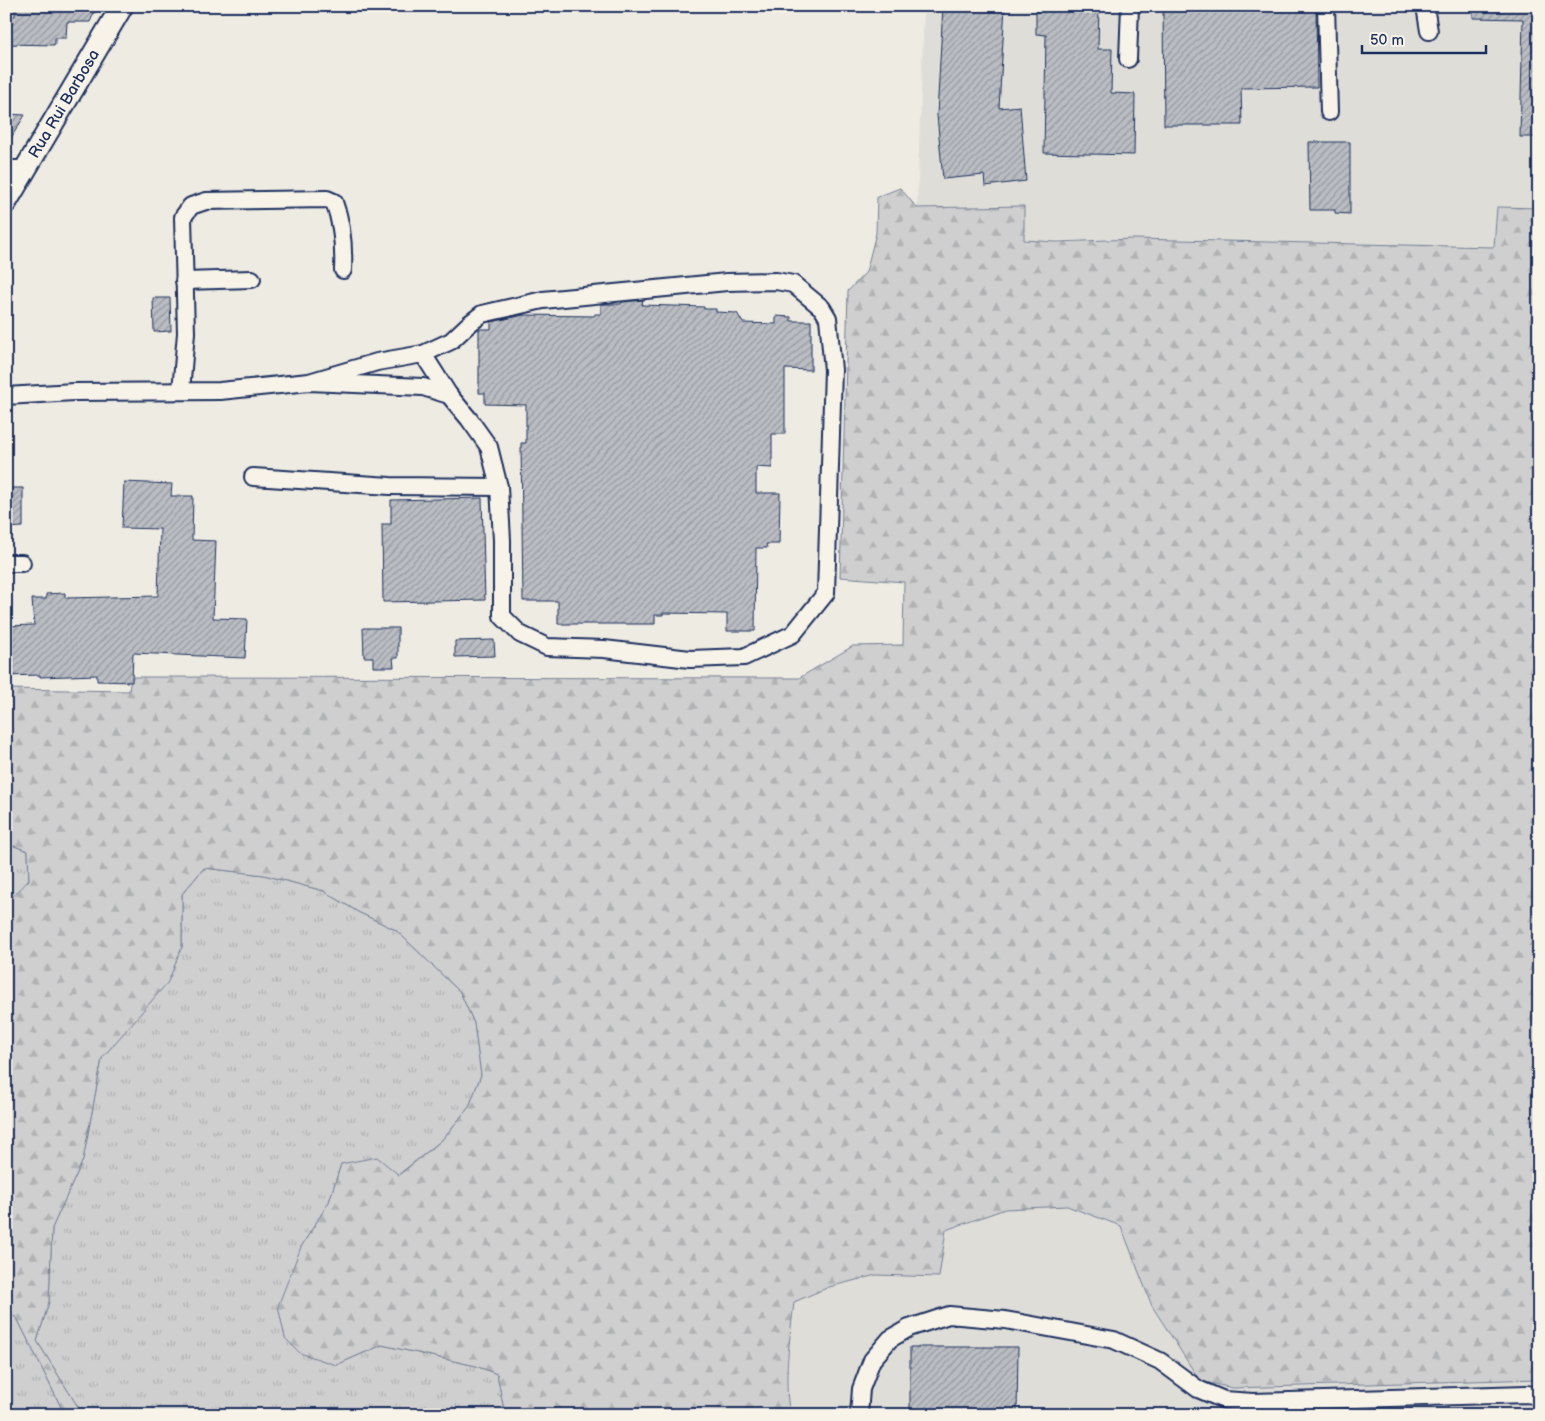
<svg xmlns="http://www.w3.org/2000/svg" width="1545" height="1421" viewBox="0 0 1545 1421" font-family="'Balsamiq Sans',sans-serif">
<style>
.built{fill:#deddd8}
.grass{fill:url(#grass-tufts);stroke:#757f96}
.forest{fill:url(#forest-firs);stroke:#757f96}
.building{fill:url(#building-hatch);stroke:#1b2f5e}
.lines{fill:none;stroke-linecap:round;stroke-linejoin:round}
.minor-casing{stroke:#1b2f5e;stroke-width:20}
.major-casing{stroke:#1b2f5e;stroke-width:25}
.minor{stroke:#f7f3e8;stroke-width:16}
.major{stroke:#f7f3e8;stroke-width:21}
.labels{text-anchor:middle;dominant-baseline:central;stroke-width:4.5;stroke-linejoin:round;paint-order:stroke}
.street-label{font-size:16px;fill:#1b2f5e;stroke:#f7f3e8}
</style>
<defs>
<pattern id="grass-tufts" width="24" height="20" patternUnits="userSpaceOnUse" patternTransform="scale(1.25)"><rect width="24" height="20" fill="#cfcfcf"/><path d="M3 7l-1-3M5 7V3M7 7l1-3M15 17l-1-3M17 17v-4M19 17l1-3" fill="none" stroke="#b1b2b4"/></pattern>
<pattern id="forest-firs" width="22" height="20" patternUnits="userSpaceOnUse" patternTransform="scale(1.25)"><rect width="22" height="20" fill="#cfcfcf"/><path d="M5 1l3.5 6h-7zM16 11l3.5 6h-7z" fill="#b1b2b4"/></pattern>
<pattern id="building-hatch" width="6" height="6" patternUnits="userSpaceOnUse" patternTransform="scale(1.25)"><rect width="6" height="6" fill="#babdc2"/><path d="M-1 1l2-2M0 6l6-6M5 7l2-2" fill="none" stroke="#969aa1"/></pattern>
</defs>
<rect width="100%" height="100%" fill="#eeebe2"/>
<filter id="ink" filterUnits="userSpaceOnUse"><feTurbulence type="fractalNoise" baseFrequency=".02" numOctaves="2"/><feDisplacementMap in="SourceGraphic" scale="10" xChannelSelector="R" yChannelSelector="G"/><feConvolveMatrix kernelMatrix="1 2 1 2 8 2 1 2 1" color-interpolation-filters="sRGB"/></filter>
<g filter="url(#ink)">
<g class="built">
<path d="M924 6H1539V208L1498 207 1494 247 1133 239 1024 241V206L917 208Z"/>
<path d="M1067 1205 1121 1226 1152 1306 1200 1381 1233 1388 1539 1379V1415H790L787 1402 789 1346 794 1302 829 1287 876 1275 939 1277 946 1230 1005 1209Z"/>
</g>
<g class="grass">
<path d="M6 843 28 851 29 888 6 905Z"/>
<path d="M204 868 264 875 324 891 358 912 396 930 460 992 474 1023 481 1075 469 1107 442 1140 398 1175 341 1164 329 1202 301 1247 336 1365 382 1345 476 1366 497 1374 505 1415H83L37 1341 49 1302 52 1228 83 1160 102 1058 132 1022 182 947V894Z"/>
<path d="M6 1312 17 1318 65 1415H6Z"/>
</g>
<path class="forest" d="M900 188 917 208 1024 206V240L1057 242 1133 239 1494 247 1497 207 1539 208V1379L1233 1388 1200 1381 1152 1306 1121 1226 1067 1206 1005 1209 946 1230 939 1277 876 1275 829 1287 794 1302C790 1339 783 1378 790 1415H505L497 1374 476 1366 382 1345 336 1365 300 1353 285 1338 278 1306 301 1247 329 1202 341 1164 377 1157 399 1175 442 1140 469 1107 481 1075 474 1023 460 992 396 930 358 912 324 891 264 875 204 868 182 894V947L168 982 102 1058 83 1160 52 1228 49 1302 37 1341 83 1415H65L17 1318 6 1312V904L29 880 28 851 6 843V689L129 691 131 677 799 678 853 646 903 645 904 582 840 577 848 291 866 272 876 233 877 197Z"/>
<g class="building">
<path d="M17 6H97L90 22H67L66 38H55V45L6 44V24H12V16H15V8H17Z"/>
<path d="M943 6H1005L999 108 1020 106 1026 181 985 186 984 175 943 179 937 115Z"/>
<path d="M1036 6H1099L1098 49H1112L1111 93 1135 94 1134 155 1044 153 1046 35 1036 34Z"/>
<path d="M1163 6H1316L1317 87 1241 88 1242 125H1164Z"/>
<path d="M1473 6H1539V137H1520L1523 19 1473 18Z"/>
<path d="M6 114 25 115 6 146Z"/>
<path d="M1309 142H1350V214L1335 213V210H1310Z"/>
<path d="M153 298H170L171 331 154 332Z"/>
<path d="M643 300 642 305 704 307V309H716V312L737 313 743 323 776 324V316L791 317V321H811V370L785 369V434H772V468L756 467V493H780L779 544H766L767 548H756L755 631H727V614L663 613V615H655V624H558V601H523L521 443H526V405L485 404V393H479V329H491V322L524 315 594 316 595 314H601V304H621L622 302Z"/>
<path d="M124 482 172 484 171 496H193L192 540 216 541 213 618 247 619 245 658 133 653 132 682 97 681V675L40 677V675L6 676V626L34 625 32 599H46V594L65 593V598L158 596 160 529 122 528Z"/>
<path d="M6 488H23V527L6 528Z"/>
<path d="M482 498 485 600 383 602 382 524H391V500Z"/>
<path d="M363 628H398V658H393L394 667H373V657H364Z"/>
<path d="M494 640 495 656 455 657V641Z"/>
<path d="M910 1347H1018L1017 1415H910Z"/>
</g>
<g class="lines">
<g class="minor-casing">
<g id="minor">
<path d="M1326 6 1329 112"/>
<path d="M1425 6 1429 31"/>
<path d="M1128 59 1130 6"/>
<path d="M6 169H26"/>
<path d="M184 281 252 279"/>
<path d="M423 354 449 395"/>
<path d="M181 391 186 333 183 217 191 206 206 201 327 199 334 202C342 223 344 248 343 270"/>
<path d="M6 396 74 392 220 391 309 382 423 387 449 395 469 419 489 447 499 487 502 540V616L520 634 547 647 604 649 690 659 744 657 793 634 826 593 833 370 828 318 822 308 793 284 776 281 727 282 543 300 482 314 469 324 451 341 423 354 377 362 309 382"/>
<path d="M253 477 390 486 499 487"/>
<path d="M6 563H22"/>
<path d="M859 1415 861 1389 872 1360 890 1339 909 1328 949 1315 1005 1320 1114 1340 1160 1361 1198 1389 1224 1400 1253 1402 1527 1394 1539 1396"/>
</g>
</g>
<g class="major-casing">
<g id="major">
<path id="s1" d="M6 202 122 6"/>
</g>
</g>
<use href="#minor" class="minor"/>
<use href="#major" class="major"/>
</g>
</g>
<g class="labels">
<g class="street-label">
<text stroke="none"><textPath href="#s1" startOffset="114">Rua Rui Barbosa</textPath></text>
</g>
</g>
<rect width="1545" height="1421" fill="none" stroke="#f7f3e8" stroke-width="25"/>
<rect x="12" y="12" width="1520" height="1396" fill="none" stroke="#1b2f5e" stroke-width="2" filter="url(#ink)"/>
<path d="M1362 45v8h124v-8" fill="none" stroke="#1b2f5e" stroke-width="2.5"/>
<text x="1370" y="45" font-size="15" fill="#1b2f5e" stroke="#f7f3e8" stroke-width="4" paint-order="stroke">50 m</text>
</svg>
